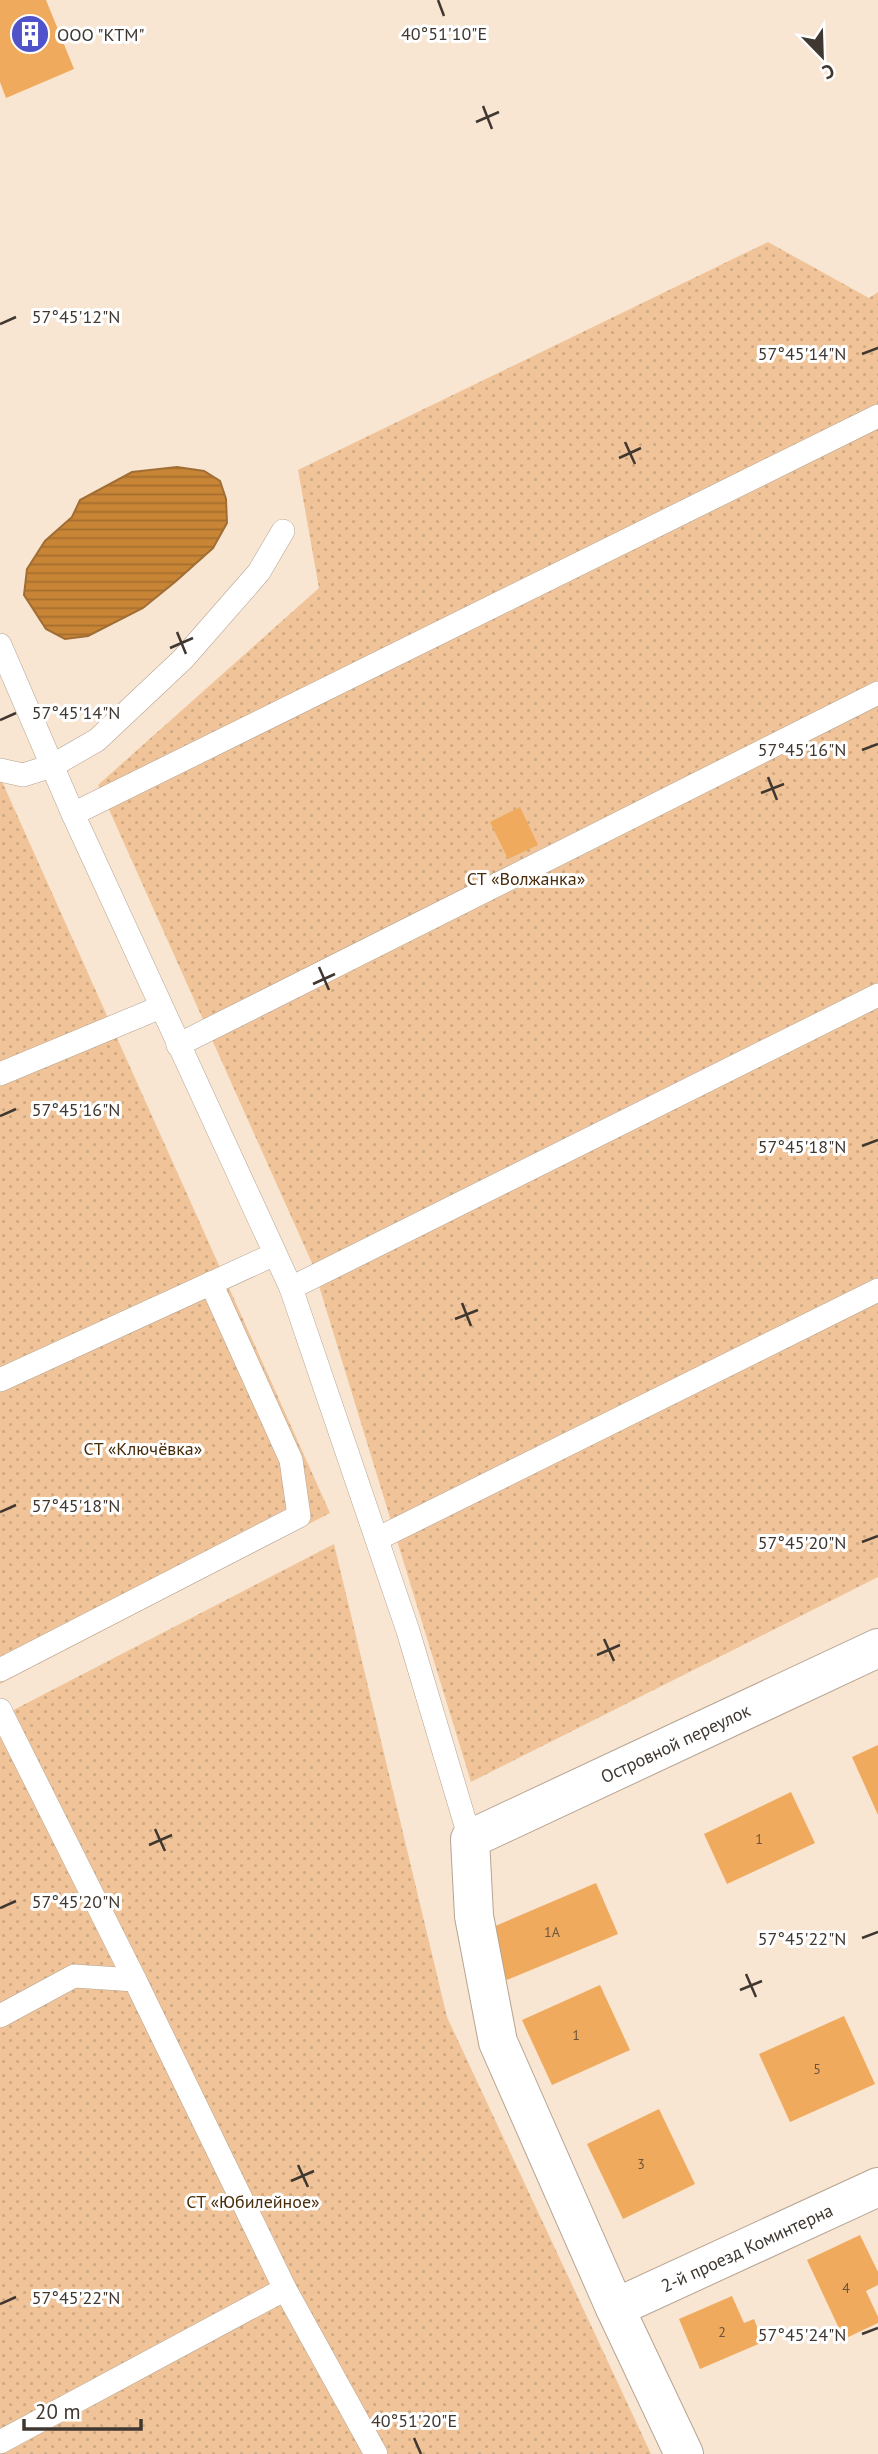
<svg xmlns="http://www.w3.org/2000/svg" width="878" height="2454" viewBox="0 0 878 2454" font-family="'PT Sans',sans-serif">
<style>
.grass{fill:url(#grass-dots)}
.water{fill:url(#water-rules);stroke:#a06e34;stroke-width:2}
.building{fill:#f0aa5d}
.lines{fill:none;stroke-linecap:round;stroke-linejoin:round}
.lane-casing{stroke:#b6a492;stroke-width:24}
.street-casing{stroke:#b6a492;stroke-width:40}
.lane{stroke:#fff;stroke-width:23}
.street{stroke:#fff;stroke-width:38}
.ticks{fill:none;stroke:#3f3730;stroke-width:2.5}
.labels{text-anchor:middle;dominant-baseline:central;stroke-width:6;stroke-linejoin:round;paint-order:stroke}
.number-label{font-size:14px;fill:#6b543b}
.poi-label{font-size:18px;fill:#3f3730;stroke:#fff;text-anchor:start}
.park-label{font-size:18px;fill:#492d0b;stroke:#fff}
.street-label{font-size:18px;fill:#3f3730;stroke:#fff}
.ticks-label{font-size:18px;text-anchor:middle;fill:#3f3730;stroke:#fff;stroke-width:6;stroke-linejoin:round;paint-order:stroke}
</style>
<defs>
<pattern id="grass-dots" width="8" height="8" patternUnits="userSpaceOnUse" patternTransform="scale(1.75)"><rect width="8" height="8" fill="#f0c498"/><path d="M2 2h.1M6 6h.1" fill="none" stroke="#cfa983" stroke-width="1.8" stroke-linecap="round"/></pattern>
<pattern id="water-rules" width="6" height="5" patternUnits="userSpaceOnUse" patternTransform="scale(1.75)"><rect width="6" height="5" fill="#c98536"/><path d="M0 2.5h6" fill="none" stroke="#a56e2e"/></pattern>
</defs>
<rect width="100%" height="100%" fill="#f8e5d2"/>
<g class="grass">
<path d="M768 242 869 298 878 292V1577L471 1782 312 1263 98 785 319 588 298 470Z"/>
<path d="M0 777 330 1513 0 1684Z"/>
<path d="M334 1544 447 2017 651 2454H0V1717Z"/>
</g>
<path class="water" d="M177 467 204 471 220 481 226 499 227 523 213 548 175 582 143 608 88 636 65 639 46 629 24 595 27 569 45 541 72 517 80 500 132 472Z"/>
<g class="building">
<path d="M0 0H46L74 69 6 98 0 82Z"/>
<path d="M520 807 538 845 508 859 490 822Z"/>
<path d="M878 1745V1815L852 1757Z"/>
<path d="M791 1792 815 1843 727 1884 704 1834Z"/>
<path d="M596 1883 618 1934 507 1980 486 1930Z"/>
<path d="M600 1985 630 2050 552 2085 522 2020Z"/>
<path d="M844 2016 875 2084 790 2122 759 2054Z"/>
<path d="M659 2109 695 2184 623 2219 587 2144Z"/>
<path d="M860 2235 878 2272V2285L866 2291 878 2317V2323L844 2339 807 2260Z"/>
<path d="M732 2296 744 2323 754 2319 763 2342 700 2369 679 2319Z"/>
</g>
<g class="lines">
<g class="lane-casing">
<g id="lane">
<path d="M0 645 73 814 291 1288 408 1631 470 1839"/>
<path d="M0 770 23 775 52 766 97 740 183 659 259 572 283 531"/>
<path d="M73 814 878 416"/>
<path d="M178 1045 878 693"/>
<path d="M0 1074 161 1007"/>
<path d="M291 1288 878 995"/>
<path d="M0 1380 275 1254"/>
<path d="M377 1539 878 1290"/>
<path d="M0 1670 299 1516 291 1460 211 1283"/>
<path d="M0 1710 135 1980"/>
<path d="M0 2016 74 1976 135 1980 285 2289 0 2442"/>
<path d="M285 2289 376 2454"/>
</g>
</g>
<g class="street-casing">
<g id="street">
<path id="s1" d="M615 2308 878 2187"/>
<path id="s2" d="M684 2454 615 2308 498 2042 474 1916 470 1839 878 1648"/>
</g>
</g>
<use href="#lane" class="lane"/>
<use href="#street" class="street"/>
</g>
<path class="ticks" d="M438 0 444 16M483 106 492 129M476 122 499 112M0 324 16 317M862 354 878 348M625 442 635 464M619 458 641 448M177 632 186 654M170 648 193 638M0 720 16 713M862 750 878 744M768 777 777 800M761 793 784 784M319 967 329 990M313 984 335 974M0 1116 16 1109M862 1146 878 1140M462 1303 471 1326M455 1319 478 1310M0 1512 16 1505M862 1542 878 1536M604 1639 614 1661M597 1655 620 1645M155 1829 165 1851M149 1845 172 1835M0 1908 16 1901M862 1938 878 1932M746 1974 756 1997M740 1990 762 1981M298 2165 308 2187M291 2181 314 2171M0 2304 16 2297M862 2334 878 2328M414 2438 421 2454"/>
<defs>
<g id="building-disc" transform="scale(2.0125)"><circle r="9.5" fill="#4f52c8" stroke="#fff"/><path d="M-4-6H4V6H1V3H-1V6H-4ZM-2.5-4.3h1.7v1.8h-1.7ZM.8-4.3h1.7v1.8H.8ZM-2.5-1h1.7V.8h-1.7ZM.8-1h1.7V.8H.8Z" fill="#fff"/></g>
</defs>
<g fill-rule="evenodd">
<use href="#building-disc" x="30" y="34"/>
</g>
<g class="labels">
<g class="number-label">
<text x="759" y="1839">1</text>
<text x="552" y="1932">1А</text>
<text x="576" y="2035">1</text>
<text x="817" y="2069">5</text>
<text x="641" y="2164">3</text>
<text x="846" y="2288">4</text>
<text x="722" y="2332">2</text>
</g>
<g class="poi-label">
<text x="57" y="34">ООО "КТМ"</text>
</g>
<g class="park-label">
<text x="526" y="878">СТ «Волжанка»</text>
<text x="143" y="1448">СТ «Ключёвка»</text>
<text x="253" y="2201">СТ «Юбилейное»</text>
</g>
<g class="street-label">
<text stroke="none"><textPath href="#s2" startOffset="884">Островной переулок</textPath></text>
<text stroke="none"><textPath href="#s1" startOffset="145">2-й проезд Коминтерна</textPath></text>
</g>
</g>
<g class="ticks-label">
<text x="444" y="40">40°51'10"E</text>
<text x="76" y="323">57°45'12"N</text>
<text x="802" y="360">57°45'14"N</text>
<text x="76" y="719">57°45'14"N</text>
<text x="802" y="756">57°45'16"N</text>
<text x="76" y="1116">57°45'16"N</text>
<text x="802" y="1153">57°45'18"N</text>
<text x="76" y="1512">57°45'18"N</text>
<text x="802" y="1549">57°45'20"N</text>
<text x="76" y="1908">57°45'20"N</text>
<text x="802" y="1945">57°45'22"N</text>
<text x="76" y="2304">57°45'22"N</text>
<text x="802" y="2341">57°45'24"N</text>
<text x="414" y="2427">40°51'20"E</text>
</g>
<g transform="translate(822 56) rotate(157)" stroke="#ffffff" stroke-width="5" paint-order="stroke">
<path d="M0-5L12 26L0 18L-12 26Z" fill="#3f3730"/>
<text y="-10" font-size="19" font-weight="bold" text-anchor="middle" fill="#3f3730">С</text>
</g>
<path d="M24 2419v10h117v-10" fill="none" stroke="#3f3730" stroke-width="3.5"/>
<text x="35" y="2419" font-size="21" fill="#3f3730" stroke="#ffffff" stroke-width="5" paint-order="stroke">20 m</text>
</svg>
